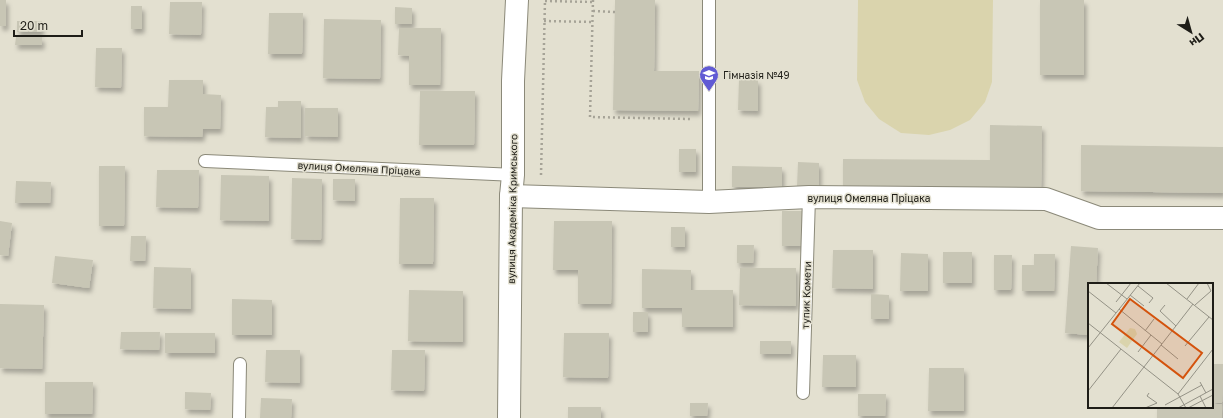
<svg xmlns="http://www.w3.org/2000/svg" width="1223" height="418" viewBox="0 0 1223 418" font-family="'Golos Text',sans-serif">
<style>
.green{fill:#dad4ad}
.building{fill:#c8c6b5;filter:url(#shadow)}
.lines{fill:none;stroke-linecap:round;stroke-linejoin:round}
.service-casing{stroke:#8b8979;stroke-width:14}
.minor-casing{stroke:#8b8979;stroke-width:24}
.path{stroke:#a6a397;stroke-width:2.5;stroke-dasharray:2 3;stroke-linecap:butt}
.service{stroke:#fff;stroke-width:12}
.minor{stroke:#fff;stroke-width:22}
.labels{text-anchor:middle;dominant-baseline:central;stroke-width:3;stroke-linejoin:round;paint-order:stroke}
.poi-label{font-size:10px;fill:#1e1d17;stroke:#e3e0d0;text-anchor:start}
.street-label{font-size:10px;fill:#1e1d17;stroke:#e3e0d0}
.inset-road{fill:none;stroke:#949286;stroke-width:1}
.view{fill:#d4530d;fill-opacity:0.15;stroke:#d4530d;stroke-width:2}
.inset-edge{fill:none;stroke:#1e1d17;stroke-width:2}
</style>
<defs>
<filter id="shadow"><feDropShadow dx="2.5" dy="4.5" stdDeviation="2" flood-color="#0004"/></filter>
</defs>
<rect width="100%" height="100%" fill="#e3e0d0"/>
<path class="green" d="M858 0H993L992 82 985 102 970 120 950 130 929 135 901 133 879 119 865 102 857 80Z"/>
<g class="building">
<rect x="0" y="0" width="6" height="26"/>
<path d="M615 0H655L654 71H699L698 111 613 110Z"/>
<rect x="1040" y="0" width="44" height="75"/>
<path d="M170 2H202L201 35 169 34Z"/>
<rect x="131" y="6" width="11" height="23"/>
<path d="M395 7 412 8V24H395Z"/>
<path d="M269 13H303L302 54H268Z"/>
<path d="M324 19 381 20 380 79 323 78Z"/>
<path d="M17 21H42L41 32H17Z"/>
<path d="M399 28H441L440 85H409V56L398 55Z"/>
<path d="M16 37H42V45H15Z"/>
<path d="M96 48H122L121 88 95 87Z"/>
<path d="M739 79 758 80V111L738 110Z"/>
<path d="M169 80H203V94L221 95 220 129H203L202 137 144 136V107H168Z"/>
<path d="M420 91H475L474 145H419Z"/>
<path d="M278 101H301V138L265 137 266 107H278Z"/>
<path d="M305 108H338V137L305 136Z"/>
<path d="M990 125 1042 126 1041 189 843 188V159L990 160Z"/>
<path d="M1081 145 1223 147V193L1081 191Z"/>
<rect x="679" y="149" width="17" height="23"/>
<path d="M798 162 819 163V188L797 187Z"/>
<path d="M99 166H125L124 226H99Z"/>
<path d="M732 166 782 167V187H732Z"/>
<path d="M157 170H199L198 208 156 207Z"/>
<path d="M221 175 269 176V221L220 220Z"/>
<path d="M292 178 322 179 321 240 291 239Z"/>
<path d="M333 179H355V201L333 200Z"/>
<path d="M16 181 51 182 50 203H15Z"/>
<path d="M400 198H434L433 264H399Z"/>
<path d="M782 211H802L801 246H782Z"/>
<path d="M0 221 12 223 8 256 0 255Z"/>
<path d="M554 221H612L611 304H578V270H553Z"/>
<rect x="671" y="227" width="14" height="20"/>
<path d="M131 236H146L145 261H130Z"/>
<path d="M737 245H754L753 263H737Z"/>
<path d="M1071 246 1098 248 1096 284H1089V335L1065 333Z"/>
<path d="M833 250H873V289L832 288Z"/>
<rect x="943" y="252" width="29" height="31"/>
<path d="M901 253 928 254V291H900Z"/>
<path d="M1034 254H1055L1054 291H1022V265H1034Z"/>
<path d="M994 255H1012L1011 290H994Z"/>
<path d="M55 256 93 260 89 288 52 283Z"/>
<path d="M154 267 191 268V309L153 308Z"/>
<path d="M740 268H796V306L739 305Z"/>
<path d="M642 269 691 270V290H733V327H682V308H642Z"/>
<path d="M409 290 463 291V342L408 341Z"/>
<path d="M871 294 889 295V319H871Z"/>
<path d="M232 299 272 300V335H232Z"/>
<path d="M0 304 44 305 42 369 0 368Z"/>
<rect x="633" y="312" width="15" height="20"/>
<path d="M121 332H160L159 350 120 349Z"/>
<rect x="165" y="333" width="50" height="20"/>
<path d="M564 333H609L608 378 563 377Z"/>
<rect x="760" y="341" width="31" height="13"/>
<path d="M266 350H300V383L265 382Z"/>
<path d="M392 350H425L424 391 391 390Z"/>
<path d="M823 355H856V387H822Z"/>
<path d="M1212 364H1223L1222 403H1212Z"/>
<path d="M929 368H964V411H928Z"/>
<path d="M45 382H93L92 414H45Z"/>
<path d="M185 392 211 393 210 410 185 409Z"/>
<path d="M858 394H886L885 416H858Z"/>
<path d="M261 398 292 399 291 418H260Z"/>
<path d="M690 403H708L707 416H690Z"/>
<path d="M1212 404H1222V418H1157V407H1212Z"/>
<rect x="568" y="407" width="33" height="11"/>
</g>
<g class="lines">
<g class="service-casing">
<g id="service">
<path d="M709 0V202"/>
<path d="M205 161 513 175"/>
<path d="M803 393 809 197"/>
<path d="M239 418 240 364"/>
</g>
</g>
<g class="minor-casing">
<g id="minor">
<path d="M511 196 709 202 809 197 1046 199 1099 218H1223"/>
<path d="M509 418 511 196 513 175V81L517 0"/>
</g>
</g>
<g class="path">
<path d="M593 0 590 117 691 119"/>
<path d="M545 1 593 2"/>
<path d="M593 11 615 12"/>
<path d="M544 21 593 22"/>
<path d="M541 175 545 0"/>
</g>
<use href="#service" class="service"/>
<use href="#minor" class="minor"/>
</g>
<defs>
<g id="school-pin" transform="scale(1)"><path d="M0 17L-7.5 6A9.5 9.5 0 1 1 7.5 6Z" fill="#615bd4" stroke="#e3e0d0"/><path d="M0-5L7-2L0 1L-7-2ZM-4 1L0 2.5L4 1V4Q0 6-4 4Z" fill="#fff"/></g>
</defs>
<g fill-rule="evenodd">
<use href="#school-pin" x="709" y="75"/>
</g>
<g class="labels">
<g class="poi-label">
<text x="723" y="75">Гімназія №49</text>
</g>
<g class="street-label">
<text transform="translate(359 168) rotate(3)">вулиця Омеляна Пріцака</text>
<text x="869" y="198">вулиця Омеляна Пріцака</text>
<text transform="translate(512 209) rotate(-89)">вулиця Академіка Кримського</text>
<text transform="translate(806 295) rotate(-88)">тупик Комети</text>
</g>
</g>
<g transform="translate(1088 283)">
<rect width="125" height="125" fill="#e3e0d0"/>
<path d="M42 45 47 46 49 51 39 65 31 59Z" fill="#dad4ad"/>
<path class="inset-road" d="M18 0 39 16M78 0 125 37M50 3 65 15 61 20M0 8 28 30M42 12 56 23M99 16 111 0M28 19 43 0M77 22 72 28 88 43M107 22 123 8 119 0M31 26 74 61M0 40 90 111 98 125M57 48 66 36M73 62 90 76M97 63 121 34M0 65 52 0M50 69 63 52M65 72 82 85M112 99 118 110M0 108 33 66M90 111 125 66M112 113 118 125M77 122 114 102M24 125 105 21M57 125 69 120 59 113 61 110M90 125 125 106M100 125 125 112"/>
<path class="view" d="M42 16 114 70 95 95 24 41Z"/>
<rect width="125" height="125" class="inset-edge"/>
</g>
<g transform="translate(1191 32) rotate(143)" stroke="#e3e0d0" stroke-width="3" paint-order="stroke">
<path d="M0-3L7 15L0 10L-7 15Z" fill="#1e1d17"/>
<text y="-6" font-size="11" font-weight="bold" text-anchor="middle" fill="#1e1d17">Пн</text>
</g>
<path d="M14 30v6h68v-6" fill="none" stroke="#1e1d17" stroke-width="2"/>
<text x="20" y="30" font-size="12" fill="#1e1d17" stroke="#e3e0d0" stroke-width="3" paint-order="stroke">20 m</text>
</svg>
